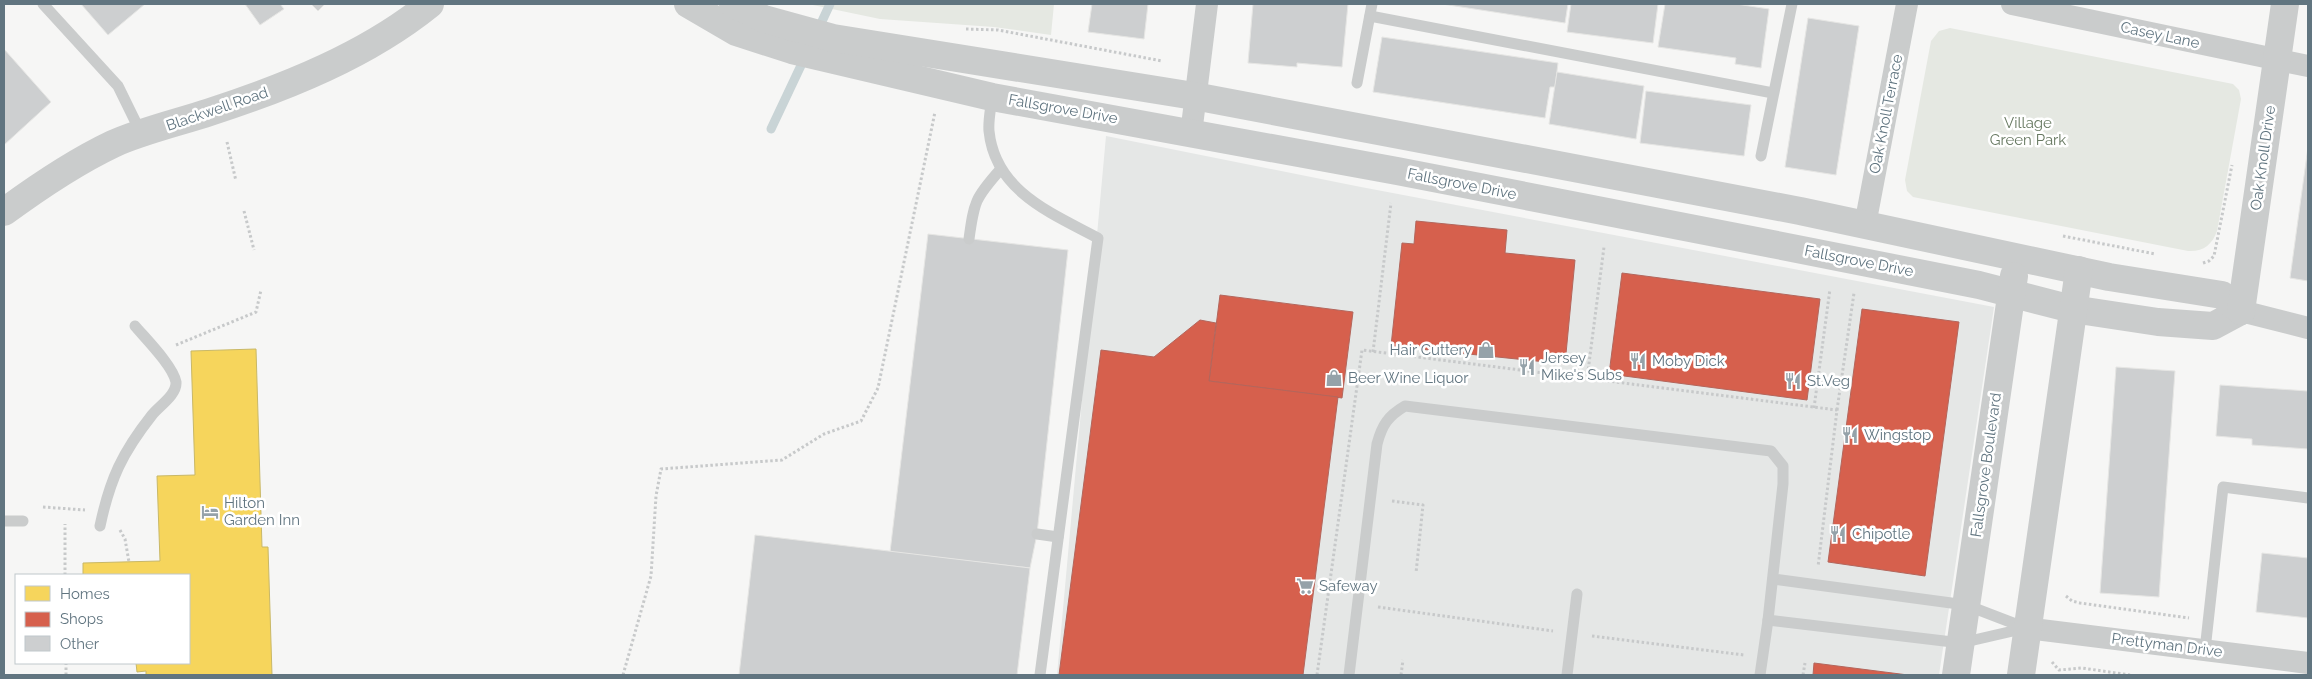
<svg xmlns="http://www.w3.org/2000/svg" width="2312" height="679" viewBox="0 0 2312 679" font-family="Raleway,sans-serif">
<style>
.built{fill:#e5e7e6}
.green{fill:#e5e8e2}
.homes{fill:#f6d55c;stroke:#c9b867}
.shops{fill:#d6604d;stroke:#b3665c}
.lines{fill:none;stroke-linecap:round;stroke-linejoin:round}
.stream{stroke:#c9d4d6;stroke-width:9}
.building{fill:#cdcfd0;stroke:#e6e6e4}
.path{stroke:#c7c9ca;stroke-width:3;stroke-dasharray:2.5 2.5;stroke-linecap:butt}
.service{stroke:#cacccc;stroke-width:11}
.minor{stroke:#cacccc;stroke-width:22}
.tertiary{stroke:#cacccc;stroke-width:28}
.labels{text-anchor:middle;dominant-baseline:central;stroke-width:5;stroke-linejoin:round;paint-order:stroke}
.street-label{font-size:15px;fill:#617580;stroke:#fff}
.park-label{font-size:15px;fill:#667860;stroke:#fff}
.poi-label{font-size:15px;fill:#617580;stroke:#fff;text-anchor:start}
</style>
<rect width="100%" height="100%" fill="#f6f6f5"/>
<path class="built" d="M1106 136 1361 187 1994 307 1939 675H1057Z"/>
<g class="green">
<path d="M808 4H1054L1051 35 994 27 880 19Z"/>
<path d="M1950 28 2233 84 2239 90 2241 99 2217 231C2212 245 2203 252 2188 251L1913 197 1907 191 1905 180 1931 41 1939 31Z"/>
</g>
<path class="homes" d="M256 349 262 547H268L272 675H146V671L137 672 136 663H189V575H83V563L160 561 157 476 195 475 191 351Z"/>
<g class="shops">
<path d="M1416 221 1507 230 1505 253 1575 260 1565 364 1391 346 1402 243 1414 244Z"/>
<path d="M1622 273 1820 299 1807 400 1609 374Z"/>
<path d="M1220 295 1353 312 1342 398 1209 381Z"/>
<path d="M1862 309 1959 322 1925 576 1828 562Z"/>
<path d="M1200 320 1216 323 1209 381 1338 397 1303 675H1059L1101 350 1154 357Z"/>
<path d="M1814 663 1908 675H1813Z"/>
</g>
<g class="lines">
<g class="stream">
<path d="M817 32 830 4"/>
<path d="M771 129 805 57"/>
</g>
</g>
<g class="building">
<path d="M81 4H145L108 35Z"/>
<path d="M245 4H280L284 9 260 25Z"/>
<path d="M311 4H325L318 11Z"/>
<path d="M1092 4H1148L1144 39 1088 32Z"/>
<path d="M1253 4H1348L1342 67 1297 63V67L1248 63Z"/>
<path d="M1442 4H1568L1565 23Z"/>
<path d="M1571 4H1658L1653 43 1567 32Z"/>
<path d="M1665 4H1736L1769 9 1761 68 1735 64 1736 58 1658 47Z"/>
<path d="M1808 18 1859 26 1836 175 1785 167Z"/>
<path d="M1382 37 1558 63 1555 87H1550L1545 118 1373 92Z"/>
<path d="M4 49 51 102 4 145Z"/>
<path d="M1557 72 1644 86 1636 139 1549 124Z"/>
<path d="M1646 91 1751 105 1744 156 1640 143Z"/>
<path d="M2308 147V281L2290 278Z"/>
<path d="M928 234 1068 250 1037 534 1030 568 890 552Z"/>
<path d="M2116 367 2175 371 2159 597 2100 593Z"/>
<path d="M2220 385 2308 391V449L2252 445V439L2216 436Z"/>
<path d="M755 535 1030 568 1017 675H739Z"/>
<path d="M2262 553 2308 558V618L2256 612Z"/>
</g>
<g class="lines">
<g class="path">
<path d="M966 29 998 30 1162 61"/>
<path d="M227 142 236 181"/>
<path d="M244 211 254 250"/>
<path d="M2063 236 2155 254"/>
<path d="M2203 263 2209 261 2214 256 2232 165"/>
<path d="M176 345 256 312 261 290"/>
<path d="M1373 352 1391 203"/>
<path d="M1587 379 1604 247"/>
<path d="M1814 408 1830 289"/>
<path d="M1837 410 1854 293"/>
<path d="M1392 501 1423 505 1416 573"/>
<path d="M43 507 85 510"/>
<path d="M120 530 125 539 129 562"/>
<path d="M65 575V524"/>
<path d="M2066 596 2072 601 2080 603 2189 618"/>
<path d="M1378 607 1553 631"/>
<path d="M1592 636 1744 655"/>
<path d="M2052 662 2059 670 2082 668 2130 675"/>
<path d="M66 675V663"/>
<path d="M623 675 651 576 656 496 661 469 782 460 824 434 861 421 878 388 935 112"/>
<path d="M1317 675 1362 350 1837 410 1818 567"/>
<path d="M1401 675 1403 660"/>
<path d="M1803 675 1805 663"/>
</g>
<g class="service">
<path d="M43 4 118 86 141 133"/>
<path d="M1370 16 1773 93"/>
<path d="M1357 83 1372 4"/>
<path d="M992 97C991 108 988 120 989 131 995 191 1051 213 1098 238L1040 675"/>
<path d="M1761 156 1792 4"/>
<path d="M969 239C974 202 975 198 1000 170"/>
<path d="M4 521H23"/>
<path d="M100 526C110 479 122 453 152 415 159 406 177 395 176 382 173 366 146 339 135 326"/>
<path d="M1037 534 1058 537"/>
<path d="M1773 579 1966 605 2026 628"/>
<path d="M1768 620 1961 643 2026 628"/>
<path d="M2205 650 2223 487 2308 498"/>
<path d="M1349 675 1377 444C1382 425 1388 416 1405 406L1771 451 1783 466V484L1768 620 1760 675"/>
<path d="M1567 675 1577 594"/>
</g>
<g class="minor">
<path d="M2012 4 2308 66"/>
<path d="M1191 134 1207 4"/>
<path d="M1865 225 1907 4"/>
<path d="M2241 311 2308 328"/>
<path d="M2026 628 2308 663"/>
</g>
<g class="tertiary">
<path d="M688 4 736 32 792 50 992 97 1397 171 1772 244 1979 285 2072 309 2158 322 2213 326 2241 311"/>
<path d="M733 4 764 19 833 38 1194 96 1800 211 2109 277 2222 295 2241 311"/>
<path d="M4 212C38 187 75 162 113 144 141 131 180 122 210 112 287 87 367 55 430 4"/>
<path d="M2241 311 2285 4"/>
<path d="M1956 675 2014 276"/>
<path d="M2021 675 2079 270"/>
</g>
</g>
<defs>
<g id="shop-bare" transform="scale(1.35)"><path d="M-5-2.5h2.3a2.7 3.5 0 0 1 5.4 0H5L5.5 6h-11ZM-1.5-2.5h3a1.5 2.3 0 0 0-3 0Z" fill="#95a2a9" stroke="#fff" stroke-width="2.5" paint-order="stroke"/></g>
<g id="restaurant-bare" transform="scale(1.35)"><path d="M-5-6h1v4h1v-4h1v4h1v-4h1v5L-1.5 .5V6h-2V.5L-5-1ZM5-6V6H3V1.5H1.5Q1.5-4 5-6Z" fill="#95a2a9" stroke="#fff" stroke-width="2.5" paint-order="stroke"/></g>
<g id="hotel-bare" transform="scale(1.35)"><path d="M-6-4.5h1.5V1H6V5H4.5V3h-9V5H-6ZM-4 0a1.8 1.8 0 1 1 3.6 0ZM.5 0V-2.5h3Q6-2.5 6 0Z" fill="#95a2a9" stroke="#fff" stroke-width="2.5" paint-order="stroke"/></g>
<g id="supermarket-bare" transform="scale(1.35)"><path d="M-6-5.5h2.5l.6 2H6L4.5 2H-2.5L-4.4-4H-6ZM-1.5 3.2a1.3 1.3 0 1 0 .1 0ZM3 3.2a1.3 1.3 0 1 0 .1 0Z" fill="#95a2a9" stroke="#fff" stroke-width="2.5" paint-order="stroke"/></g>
</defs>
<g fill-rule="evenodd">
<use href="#shop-bare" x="1486" y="350"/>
<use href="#restaurant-bare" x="1638" y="361"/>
<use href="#restaurant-bare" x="1527" y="367"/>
<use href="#shop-bare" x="1334" y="378"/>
<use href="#restaurant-bare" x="1793" y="381"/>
<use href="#restaurant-bare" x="1850" y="435"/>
<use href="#hotel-bare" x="210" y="512"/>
<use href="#restaurant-bare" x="1838" y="534"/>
<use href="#supermarket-bare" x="1305" y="586"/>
</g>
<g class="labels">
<g class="street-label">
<text transform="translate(2160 35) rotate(12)">Casey Lane</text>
<text transform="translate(217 109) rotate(-19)">Blackwell Road</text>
<text transform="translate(1063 109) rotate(10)">Fallsgrove Drive</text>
<text transform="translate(1886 114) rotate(-79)">Oak Knoll Terrace</text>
<text transform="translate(2263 158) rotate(-82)">Oak Knoll Drive</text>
<text transform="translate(1462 184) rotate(11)">Fallsgrove Drive</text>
<text transform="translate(1859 261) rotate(11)">Fallsgrove Drive</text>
<text transform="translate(1986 465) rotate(-82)">Fallsgrove Boulevard</text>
<text transform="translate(2167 645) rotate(7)">Prettyman Drive</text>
</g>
<g class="park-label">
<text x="2028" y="123">Village<tspan x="2028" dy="17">Green Park</tspan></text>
</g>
<g class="poi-label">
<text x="1472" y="350" text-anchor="end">Hair Cuttery</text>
<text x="1541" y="358">Jersey<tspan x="1541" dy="17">Mike's Subs</tspan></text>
<text x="1652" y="361">Moby Dick</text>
<text x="1348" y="378">Beer Wine Liquor</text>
<text x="1807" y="381">St.Veg</text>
<text x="1864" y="435">Wingstop</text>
<text x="224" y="503">Hilton<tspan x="224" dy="17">Garden Inn</tspan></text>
<text x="1852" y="534">Chipotle</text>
<text x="1319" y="586">Safeway</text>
</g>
</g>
<rect width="2312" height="679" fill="none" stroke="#617580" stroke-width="10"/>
<rect x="15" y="574" width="175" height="90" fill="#ffffff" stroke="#c0c8cc"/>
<rect x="25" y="586" width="25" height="15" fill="#f6d55c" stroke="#c0c8cc"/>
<text x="60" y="599" font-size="15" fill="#617580">Homes</text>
<rect x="25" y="612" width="25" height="15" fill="#d6604d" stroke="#c0c8cc"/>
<text x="60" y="624" font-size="15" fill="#617580">Shops</text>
<rect x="25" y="636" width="25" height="15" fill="#cdcfd0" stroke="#c0c8cc"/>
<text x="60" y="649" font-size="15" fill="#617580">Other</text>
</svg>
